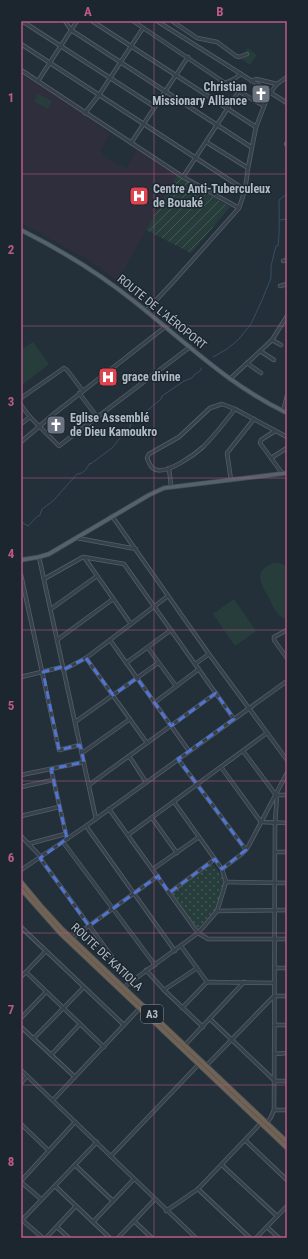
<svg xmlns="http://www.w3.org/2000/svg" width="308" height="1259" viewBox="0 0 308 1259" font-family="'Roboto Condensed',sans-serif">
<style>
.medical{fill:#2f2e3c}
.grass{fill:#263d3c}
.park{fill:url(#park-dots)}
.garden{fill:url(#garden-furrows)}
.lines{fill:none;stroke-linecap:round;stroke-linejoin:round}
.stream{stroke:#374e61;stroke-width:1}
.minor-casing{stroke:#555f68;stroke-width:4.5}
.major-casing{stroke:#434d56;stroke-width:5}
.highway-casing{stroke:#424c55;stroke-width:5.5}
.minor{stroke:#37414b;stroke-width:3}
.major{stroke:#55616b;stroke-width:3.5}
.highway{stroke:#706254;stroke-width:4}
.marked{fill:none;stroke:#5174d2;stroke-width:3;stroke-dasharray:8 5;stroke-linejoin:round}
.grid{fill:none;stroke:#bc5a86;stroke-width:1;stroke-opacity:0.55}
.labels{text-anchor:middle;dominant-baseline:central;stroke-width:3;stroke-linejoin:round;paint-order:stroke}
.shield{fill:#1c262f;stroke:#858f99;stroke-width:1}
.shield-label{font-size:11px;font-weight:bold;fill:#b2bcc6}
.poi-label{font-size:12px;font-weight:bold;fill:#b2bcc6;stroke:#1c262f;text-anchor:start}
.street-label{font-size:12px;fill:#b2bcc6;stroke:#1c262f}
.neatline{fill:none;stroke:#bc5a86;stroke-width:1.5}
.grid-label{font-size:13px;text-anchor:middle;font-weight:bold;fill:#bc5a86}
</style>
<defs>
<pattern id="park-dots" width="8" height="8" patternUnits="userSpaceOnUse"><rect width="8" height="8" fill="#263d3c"/><path d="M2 2h.1M6 6h.1" fill="none" stroke="#435757" stroke-width="1.8" stroke-linecap="round"/></pattern>
<pattern id="garden-furrows" width="10" height="10" patternUnits="userSpaceOnUse"><rect width="10" height="10" fill="#263d3c"/><path d="M-1 1l2-2M0 10L10 0M9 11l2-2" fill="none" stroke="#435757"/></pattern>
</defs>
<rect width="100%" height="100%" fill="#23303a"/>
<path class="medical" d="M21 74 83 114 110 134 100 151 103 153 101 156 127 168 137 149 177 175 118 281 80 254 79 255 21 223Z"/>
<g class="grass">
<path d="M248 48 257 55 250 65 240 58Z"/>
<path d="M38 94 52 101 48 109 34 101Z"/>
<path d="M33 342 49 364 21 386V350Z"/>
<path d="M274 563H279L287 566V619C277 617 273 607 269 598 261 584 252 570 274 563Z"/>
<path d="M234 599 256 631 235 646 213 614Z"/>
</g>
<path class="park" d="M212 863 228 883 216 909 198 929 171 893Z"/>
<path class="garden" d="M177 175 230 207 191 253 146 230Z"/>
<g class="lines">
<g class="stream">
<path d="M280 220 287 219"/>
<path d="M213 357 227 349 238 340 251 324 262 300 271 278V266L276 246H278C280 231 279 216 279 200L287 194"/>
<path d="M21 524 23 523 28 526C33 522 34 518 40 515L42 509 53 501 77 474C83 474 87 469 89 464L92 463 113 447 120 438 130 430V425L161 399 162 396 184 381 192 378 194 375 201 370V368"/>
<path d="M21 930 42 950"/>
</g>
<g class="minor-casing">
<g id="minor">
<path d="M22 21 155 107"/>
<path d="M65 21 71 30 251 147"/>
<path d="M92 21 256 127"/>
<path d="M133 21 225 83 264 106"/>
<path d="M157 21 287 103"/>
<path d="M172 21 197 38 217 42 236 56 239 57 247 54"/>
<path d="M21 44 245 190"/>
<path d="M21 70 183 177 239 208"/>
<path d="M38 81 77 21"/>
<path d="M251 81 256 79 277 84"/>
<path d="M225 83 234 79 241 74"/>
<path d="M85 113 99 95 143 28"/>
<path d="M206 142 248 168"/>
<path d="M131 143 188 57"/>
<path d="M286 144H287"/>
<path d="M183 177 239 91"/>
<path d="M283 261 287 260"/>
<path d="M280 286 287 284"/>
<path d="M146 311 174 281 239 208 245 190 248 168 256 127 268 96 277 84 287 77"/>
<path d="M272 340 281 345"/>
<path d="M260 351 274 360"/>
<path d="M247 363 261 373"/>
<path d="M230 379 272 340 287 316"/>
<path d="M79 393 98 418"/>
<path d="M21 398 64 368 67 370 83 391"/>
<path d="M21 405 30 417 59 446 190 347"/>
<path d="M235 409C225 422 215 435 203 447 194 455 169 473 157 470 151 469 149 463 147 458L149 454 179 437 210 408 222 404 235 409 287 437"/>
<path d="M283 411 287 396"/>
<path d="M21 424 30 417"/>
<path d="M275 431 261 440 260 443 282 473"/>
<path d="M21 442 55 413 165 327"/>
<path d="M271 458 287 448"/>
<path d="M169 468 171 486"/>
<path d="M231 480 227 453 254 419"/>
<path d="M112 516 209 654 287 760"/>
<path d="M77 538 136 549"/>
<path d="M39 557 96 819"/>
<path d="M84 557 131 624"/>
<path d="M21 575 59 750 80 745"/>
<path d="M44 579 83 557 124 564 234 719"/>
<path d="M51 609 97 576"/>
<path d="M287 630 274 637V640L287 658"/>
<path d="M57 640 113 599"/>
<path d="M110 640 189 751"/>
<path d="M148 648 176 686"/>
<path d="M86 658 147 743"/>
<path d="M126 663 171 630"/>
<path d="M195 664 209 654"/>
<path d="M63 670 86 658 168 596"/>
<path d="M21 677 62 667"/>
<path d="M154 703 199 669"/>
<path d="M75 722 158 663"/>
<path d="M243 751 276 795H287"/>
<path d="M82 753 130 719"/>
<path d="M129 756 146 782"/>
<path d="M178 759 246 850"/>
<path d="M221 767 261 822 287 823"/>
<path d="M51 769 67 839"/>
<path d="M21 775 84 762"/>
<path d="M89 785 216 693"/>
<path d="M21 787 53 780"/>
<path d="M109 809 198 933 208 939H287"/>
<path d="M21 816 59 807"/>
<path d="M152 818 177 853"/>
<path d="M86 826 175 951"/>
<path d="M128 835 267 733"/>
<path d="M21 836 41 857"/>
<path d="M63 842 155 965"/>
<path d="M28 844 65 834"/>
<path d="M275 852H287"/>
<path d="M40 858 131 983"/>
<path d="M153 869 199 837"/>
<path d="M222 869 242 854 248 847 287 773"/>
<path d="M21 870 86 826 287 681"/>
<path d="M226 882 287 883"/>
<path d="M169 893 215 859"/>
<path d="M217 911 287 910"/>
<path d="M21 927 124 1025"/>
<path d="M72 938 158 876"/>
<path d="M181 946 207 982"/>
<path d="M274 968H287"/>
<path d="M146 970 164 990 203 1027"/>
<path d="M26 972 104 1047"/>
<path d="M21 977 46 951"/>
<path d="M124 987 198 933 212 917 217 911 226 882 222 869 174 802"/>
<path d="M164 990 197 968"/>
<path d="M182 1008 207 982 274 983"/>
<path d="M21 1018 46 992"/>
<path d="M210 1019 275 1081H287"/>
<path d="M274 1025H287"/>
<path d="M21 1027 75 1077"/>
<path d="M34 1038 84 987"/>
<path d="M185 1045 244 982"/>
<path d="M274 1054 287 1053"/>
<path d="M51 1055 80 1024"/>
<path d="M206 1066 274 996H287"/>
<path d="M21 1070 196 1238"/>
<path d="M21 1083 27 1076"/>
<path d="M53 1100 140 1008"/>
<path d="M274 1110H287"/>
<path d="M267 1123 271 1117 274 1110 275 823 277 795"/>
<path d="M21 1124 48 1150"/>
<path d="M246 1141 287 1180"/>
<path d="M111 1156 199 1064"/>
<path d="M75 1165 113 1201"/>
<path d="M222 1165 277 1216"/>
<path d="M21 1181 75 1122"/>
<path d="M21 1182 41 1199"/>
<path d="M55 1186 110 1238"/>
<path d="M198 1189 250 1238"/>
<path d="M166 1211 198 1189 261 1123"/>
<path d="M22 1220 97 1142"/>
<path d="M22 1220 43 1238"/>
<path d="M134 1221 152 1238"/>
<path d="M93 1222 134 1179"/>
<path d="M57 1227 69 1238"/>
<path d="M267 1227 279 1238"/>
<path d="M46 1238 76 1206"/>
<path d="M118 1238 154 1200"/>
<path d="M256 1238 287 1206"/>
</g>
</g>
<g class="major-casing">
<g id="major">
<path d="M21 230C61 250 100 274 135 302 184 341 230 386 287 413"/>
<path d="M21 560 39 557 49 554 149 495 164 488 287 473"/>
</g>
</g>
<g class="highway-casing">
<g id="highway">
<path d="M21 882 41 906 63 930 287 1142"/>
<path d="M21 889 60 933 287 1148"/>
</g>
</g>
<use href="#minor" class="minor"/>
<use href="#major" class="major"/>
<use href="#highway" class="highway"/>
</g>
<path class="marked" d="M86 658 113 695 137 678 171 726 216 693 234 719 178 759 246 850 222 869 215 859 169 893 158 876 89 926 40 858 67 839 51 769 84 762 80 745 59 750 43 672 62 667 63 670Z"/>
<path class="grid" d="M154 21V1238M21 174H287M21 326H287M21 478H287M21 630H287M21 781H287M21 933H287M21 1085H287"/>
<defs>
<g id="church-square" transform="scale(1)"><rect x="-9" y="-9" width="18" height="18" rx="4" fill="#6b7280" stroke="#1c262f"/><path d="M-1.2-6h2.4v3.5h3.3v2.4h-3.3V6h-2.4V-.1h-3.3v-2.4h3.3Z" fill="#fff"/></g>
<g id="hospital-square" transform="scale(1)"><rect x="-9" y="-9" width="18" height="18" rx="4" fill="#e0444e" stroke="#1c262f"/><path d="M-5-5h3v3.5h4V-5h3V5h-3V1.5h-4V5h-3Z" fill="#fff"/></g>
</defs>
<g fill-rule="evenodd">
<use href="#church-square" x="261" y="94"/>
<use href="#hospital-square" x="139" y="196"/>
<use href="#hospital-square" x="108" y="377"/>
<use href="#church-square" x="56" y="425"/>
</g>
<g class="labels">
<rect class="shield" x="141" y="1005" width="22" height="18" rx="3"/>
<g class="shield-label">
<text x="152" y="1014">A3</text>
</g>
<g class="poi-label">
<text x="247" y="87" text-anchor="end">Christian<tspan x="247" dy="14">Missionary Alliance</tspan></text>
<text x="153" y="189">Centre Anti-Tuberculeux<tspan x="153" dy="14">de Bouaké</tspan></text>
<text x="122" y="377">grace divine</text>
<text x="70" y="418">Eglise Assemblé<tspan x="70" dy="14">de Dieu Kamoukro</tspan></text>
</g>
<g class="street-label">
<text transform="translate(162 312) rotate(39)">ROUTE DE L'AÉROPORT</text>
<text transform="translate(107 957) rotate(43)">ROUTE DE KATIOLA</text>
</g>
</g>
<rect width="308" height="1259" fill="none" stroke="#1c262f" stroke-width="44"/>
<rect x="22" y="22" width="264" height="1215" class="neatline"/>
<g class="grid-label">
<text x="88" y="16">A</text>
<text x="220" y="16">B</text>
<text x="11" y="102">1</text>
<text x="11" y="254">2</text>
<text x="11" y="406">3</text>
<text x="11" y="558">4</text>
<text x="11" y="710">5</text>
<text x="11" y="862">6</text>
<text x="11" y="1014">7</text>
<text x="11" y="1166">8</text>
</g>
</svg>
